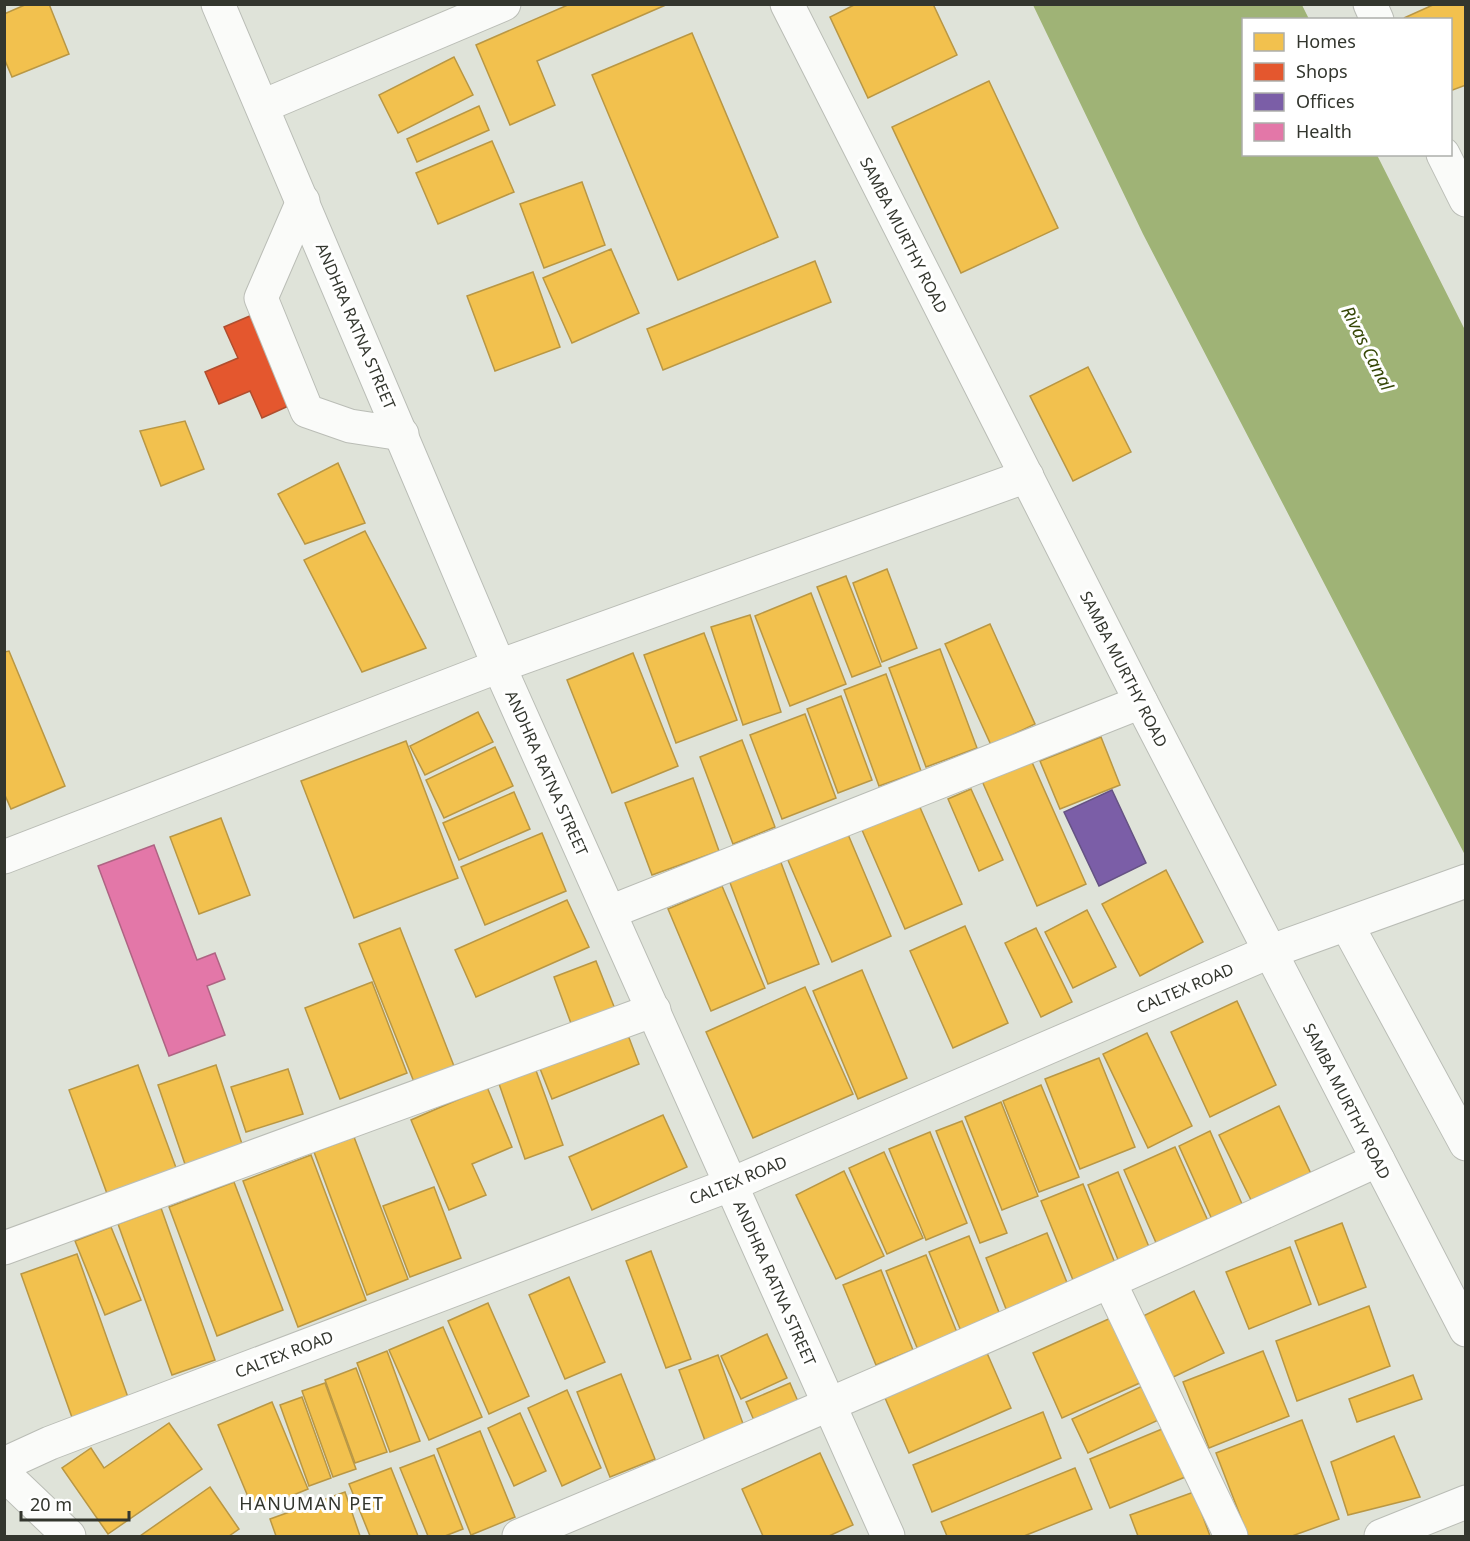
<svg xmlns="http://www.w3.org/2000/svg" width="1470" height="1541" viewBox="0 0 1470 1541" font-family="'Noto Sans',sans-serif">
<style>
.water{fill:#9fb376}
.homes{fill:#f2c14e;stroke:#b99744;stroke-width:1.5}
.shops{fill:#e4572e;stroke:#af4d2e;stroke-width:1.5}
.offices{fill:#7b5ea7;stroke:#655283;stroke-width:1.5}
.health{fill:#e377a8;stroke:#ae6483;stroke-width:1.5}
.lines{fill:none;stroke-linecap:round;stroke-linejoin:round}
.minor-casing{stroke:#babdb6;stroke-width:35}
.minor{stroke:#fafbf9;stroke-width:33}
.labels{text-anchor:middle;dominant-baseline:central;stroke-width:6;stroke-linejoin:round;paint-order:stroke}
.street-label{font-size:16px;fill:#33362e;stroke:#fff}
.water-label{font-size:18px;font-style:italic;fill:#364707;stroke:#fff}
.neighbourhood-label{font-size:18px;letter-spacing:1.5px;fill:#33362e;stroke:#fff}
</style>
<rect width="100%" height="100%" fill="#dfe3d9"/>
<path class="water" d="M1033 5H1302L1309 19 1244 20V154L1377 155 1465 330V855L1143 234Z"/>
<g class="homes">
<path d="M27 4H49L69 54 12 77 4 58V14Z"/>
<path d="M570 4H668L537 61 555 105 510 125 476 45Z"/>
<path d="M856 4H933L957 55 868 98 830 17Z"/>
<path d="M1435 4H1466V85L1450 91V20L1404 18Z"/>
<path d="M692 33 778 237 678 280 592 75Z"/>
<path d="M454 57 473 95 398 133 379 95Z"/>
<path d="M989 81 1058 228 961 273 892 127Z"/>
<path d="M479 106 489 130 417 162 407 139Z"/>
<path d="M492 141 514 192 438 224 416 173Z"/>
<path d="M582 182 605 245 544 268 520 204Z"/>
<path d="M611 249 639 313 572 343 543 278Z"/>
<path d="M815 261 831 302 663 370 647 329Z"/>
<path d="M533 272 560 347 495 371 467 296Z"/>
<path d="M1088 367 1131 452 1073 481 1030 396Z"/>
<path d="M185 421 204 469 161 486 140 431Z"/>
<path d="M338 463 365 523 305 544 278 494Z"/>
<path d="M365 531 426 648 362 672 304 560Z"/>
<path d="M887 569 917 648 882 662 853 583Z"/>
<path d="M846 576 881 666 852 677 817 587Z"/>
<path d="M811 593 846 684 790 706 755 616Z"/>
<path d="M750 615 781 712 743 725 711 627Z"/>
<path d="M990 624 1035 724 991 745 945 644Z"/>
<path d="M704 633 737 720 676 743 644 655Z"/>
<path d="M940 649 977 748 926 767 889 668Z"/>
<path d="M9 651 65 786 11 809 4 793V652Z"/>
<path d="M633 653 678 766 612 793 567 680Z"/>
<path d="M886 674 921 771 879 786 844 690Z"/>
<path d="M841 696 872 780 838 793 807 709Z"/>
<path d="M478 712 493 742 425 775 410 746Z"/>
<path d="M805 714 836 798 782 819 750 735Z"/>
<path d="M1101 737 1120 785 1060 809 1040 761Z"/>
<path d="M742 740 775 827 733 844 700 757Z"/>
<path d="M406 741 458 878 354 918 301 781Z"/>
<path d="M495 747 513 786 444 818 426 780Z"/>
<path d="M1031 760 1086 884 1037 906 982 781Z"/>
<path d="M693 778 719 851 652 875 625 803Z"/>
<path d="M971 789 1003 860 979 871 948 799Z"/>
<path d="M514 792 530 829 459 860 443 823Z"/>
<path d="M919 805 962 904 905 929 862 830Z"/>
<path d="M221 818 250 895 199 914 170 837Z"/>
<path d="M847 832 891 936 832 962 787 858Z"/>
<path d="M542 833 566 891 485 925 461 867Z"/>
<path d="M780 860 819 964 768 984 729 880Z"/>
<path d="M1166 870 1203 942 1140 976 1102 904Z"/>
<path d="M722 886 765 988 711 1011 668 909Z"/>
<path d="M567 900 589 947 476 997 455 950Z"/>
<path d="M1087 910 1116 967 1073 988 1045 932Z"/>
<path d="M965 926 1008 1023 953 1048 910 951Z"/>
<path d="M400 928 454 1066 414 1082 359 944Z"/>
<path d="M1036 928 1072 1002 1041 1017 1005 943Z"/>
<path d="M596 961 615 1009 572 1026 554 977Z"/>
<path d="M862 970 907 1078 858 1099 813 991Z"/>
<path d="M372 982 407 1073 340 1099 305 1008Z"/>
<path d="M805 987 853 1094 753 1138 706 1032Z"/>
<path d="M1237 1001 1276 1085 1210 1117 1171 1032Z"/>
<path d="M623 1022 639 1064 552 1099 535 1056Z"/>
<path d="M1147 1033 1192 1126 1148 1148 1103 1054Z"/>
<path d="M1099 1058 1135 1147 1080 1169 1045 1079Z"/>
<path d="M138 1065 178 1173 109 1199 69 1090Z"/>
<path d="M216 1065 244 1150 187 1170 158 1085Z"/>
<path d="M534 1065 563 1145 525 1159 497 1078Z"/>
<path d="M288 1069 303 1114 246 1132 231 1087Z"/>
<path d="M1041 1085 1079 1177 1039 1192 1003 1101Z"/>
<path d="M487 1087 512 1147 472 1164 486 1195 449 1210 411 1120Z"/>
<path d="M1001 1102 1038 1196 1002 1210 965 1117Z"/>
<path d="M1279 1106 1313 1178 1254 1206 1219 1135Z"/>
<path d="M663 1115 687 1167 592 1210 569 1157Z"/>
<path d="M962 1121 1007 1233 980 1243 936 1131Z"/>
<path d="M1210 1131 1246 1213 1215 1226 1179 1146Z"/>
<path d="M930 1132 967 1223 926 1240 889 1149Z"/>
<path d="M354 1137 408 1279 367 1295 314 1152Z"/>
<path d="M1175 1147 1212 1230 1161 1254 1124 1170Z"/>
<path d="M884 1152 923 1238 887 1254 849 1168Z"/>
<path d="M311 1155 366 1300 298 1327 243 1181Z"/>
<path d="M844 1171 884 1256 836 1279 796 1195Z"/>
<path d="M1118 1172 1154 1259 1123 1272 1088 1185Z"/>
<path d="M234 1182 283 1310 217 1336 169 1207Z"/>
<path d="M1083 1184 1115 1263 1073 1280 1041 1201Z"/>
<path d="M434 1187 461 1258 410 1277 383 1206Z"/>
<path d="M161 1208 215 1360 172 1375 118 1224Z"/>
<path d="M1342 1223 1366 1287 1319 1305 1295 1241Z"/>
<path d="M111 1227 141 1300 105 1315 75 1241Z"/>
<path d="M1047 1233 1072 1295 1010 1319 986 1258Z"/>
<path d="M969 1236 1004 1325 965 1341 929 1252Z"/>
<path d="M1290 1247 1311 1304 1249 1329 1226 1272Z"/>
<path d="M651 1251 691 1359 666 1368 626 1261Z"/>
<path d="M77 1254 130 1403 74 1423 21 1274Z"/>
<path d="M926 1255 958 1335 918 1350 886 1271Z"/>
<path d="M881 1270 913 1350 876 1365 843 1285Z"/>
<path d="M569 1277 605 1362 565 1379 529 1295Z"/>
<path d="M1194 1291 1224 1353 1165 1381 1135 1320Z"/>
<path d="M488 1303 529 1396 489 1414 448 1321Z"/>
<path d="M1369 1306 1390 1366 1297 1401 1276 1341Z"/>
<path d="M1113 1317 1142 1382 1062 1418 1033 1353Z"/>
<path d="M443 1327 482 1417 429 1440 389 1350Z"/>
<path d="M767 1334 787 1378 741 1399 721 1356Z"/>
<path d="M387 1351 420 1441 390 1452 357 1363Z"/>
<path d="M1263 1351 1289 1416 1209 1448 1183 1382Z"/>
<path d="M987 1353 1011 1408 909 1453 885 1398Z"/>
<path d="M718 1355 746 1432 707 1446 679 1370Z"/>
<path d="M356 1368 387 1452 355 1463 325 1380Z"/>
<path d="M621 1374 655 1459 610 1477 577 1392Z"/>
<path d="M1413 1375 1422 1399 1357 1422 1349 1399Z"/>
<path d="M1151 1382 1167 1416 1088 1453 1072 1419Z"/>
<path d="M325 1383 356 1469 333 1477 302 1391Z"/>
<path d="M790 1383 803 1413 759 1432 746 1402Z"/>
<path d="M567 1390 601 1468 562 1486 528 1408Z"/>
<path d="M302 1397 331 1478 309 1486 280 1405Z"/>
<path d="M272 1402 308 1489 254 1511 218 1425Z"/>
<path d="M1043 1412 1061 1458 932 1512 913 1465Z"/>
<path d="M520 1413 546 1471 514 1486 488 1428Z"/>
<path d="M1302 1420 1339 1519 1292 1536H1248L1216 1453Z"/>
<path d="M169 1423 202 1469 108 1534 62 1468 91 1448 104 1468Z"/>
<path d="M1174 1424 1195 1473 1110 1508 1090 1459Z"/>
<path d="M480 1431 515 1517 471 1535 437 1449Z"/>
<path d="M1394 1436 1420 1497 1348 1515 1331 1462Z"/>
<path d="M820 1453 853 1525 829 1536H763L742 1489Z"/>
<path d="M434 1455 463 1529 445 1536H428L400 1468Z"/>
<path d="M391 1468 418 1536H370L349 1484Z"/>
<path d="M1075 1468 1092 1509 1024 1536H947L941 1522Z"/>
<path d="M210 1487 239 1529 229 1536H140Z"/>
<path d="M345 1492 360 1536H276L270 1519Z"/>
<path d="M1194 1492 1210 1536H1138L1130 1515Z"/>
</g>
<path class="shops" d="M257 313 295 403 262 418 250 391 219 404 205 372 238 358 224 327Z"/>
<path class="offices" d="M1112 790 1146 863 1099 886 1064 812Z"/>
<path class="health" d="M154 845 197 960 215 953 225 979 207 986 225 1035 169 1056 98 866Z"/>
<g class="lines">
<g class="minor-casing">
<g id="minor">
<path d="M218 4 499 666 888 1536"/>
<path d="M787 4 1141 702 1466 1330"/>
<path d="M1370 4 1377 20"/>
<path d="M263 106 504 4"/>
<path d="M1443 154 1466 200"/>
<path d="M303 201 261 298 307 411 350 426 402 434"/>
<path d="M4 857 499 666 1027 476"/>
<path d="M610 912 1141 702"/>
<path d="M1347 925 1466 1144"/>
<path d="M4 1248 654 1010"/>
<path d="M1110 1283 1231 1536"/>
<path d="M4 1464 50 1443 732 1184 1269 952 1466 881"/>
<path d="M4 1474 69 1536"/>
<path d="M519 1536C807 1416 1093 1291 1378 1160"/>
<path d="M1381 1536 1466 1502"/>
</g>
</g>
<use href="#minor" class="minor"/>
</g>
<g class="labels">
<g class="street-label">
<text transform="translate(904 235) rotate(63)">SAMBA MURTHY ROAD</text>
<text transform="translate(356 326) rotate(67)">ANDHRA RATNA STREET</text>
<text transform="translate(1124 669) rotate(63)">SAMBA MURTHY ROAD</text>
<text transform="translate(547 773) rotate(66)">ANDHRA RATNA STREET</text>
<text transform="translate(1185 988) rotate(-23)">CALTEX ROAD</text>
<text transform="translate(1347 1101) rotate(63)">SAMBA MURTHY ROAD</text>
<text transform="translate(738 1180) rotate(-22)">CALTEX ROAD</text>
<text transform="translate(775 1283) rotate(66)">ANDHRA RATNA STREET</text>
<text transform="translate(284 1354) rotate(-21)">CALTEX ROAD</text>
</g>
<g class="water-label">
<text transform="translate(1368 348) rotate(63)">Rivas Canal</text>
</g>
<g class="neighbourhood-label">
<text x="312" y="1503">HANUMAN PET</text>
</g>
</g>
<rect width="1470" height="1541" fill="none" stroke="#33362e" stroke-width="12"/>
<rect x="1242" y="18" width="210" height="138" fill="#ffffff" stroke="#adafab" stroke-width="1.5"/>
<rect x="1254" y="33" width="30" height="18" fill="#f2c14e" stroke="#adafab" stroke-width="1.5"/>
<text x="1296" y="48" font-size="18" fill="#33362e">Homes</text>
<rect x="1254" y="63" width="30" height="18" fill="#e4572e" stroke="#adafab" stroke-width="1.5"/>
<text x="1296" y="78" font-size="18" fill="#33362e">Shops</text>
<rect x="1254" y="93" width="30" height="18" fill="#7b5ea7" stroke="#adafab" stroke-width="1.5"/>
<text x="1296" y="108" font-size="18" fill="#33362e">Offices</text>
<rect x="1254" y="123" width="30" height="18" fill="#e377a8" stroke="#adafab" stroke-width="1.5"/>
<text x="1296" y="138" font-size="18" fill="#33362e">Health</text>
<path d="M21 1511v9h108v-9" fill="none" stroke="#33362e" stroke-width="3"/>
<text x="30" y="1511" font-size="18" fill="#33362e" stroke="#ffffff" stroke-width="4.5" paint-order="stroke">20 m</text>
</svg>
